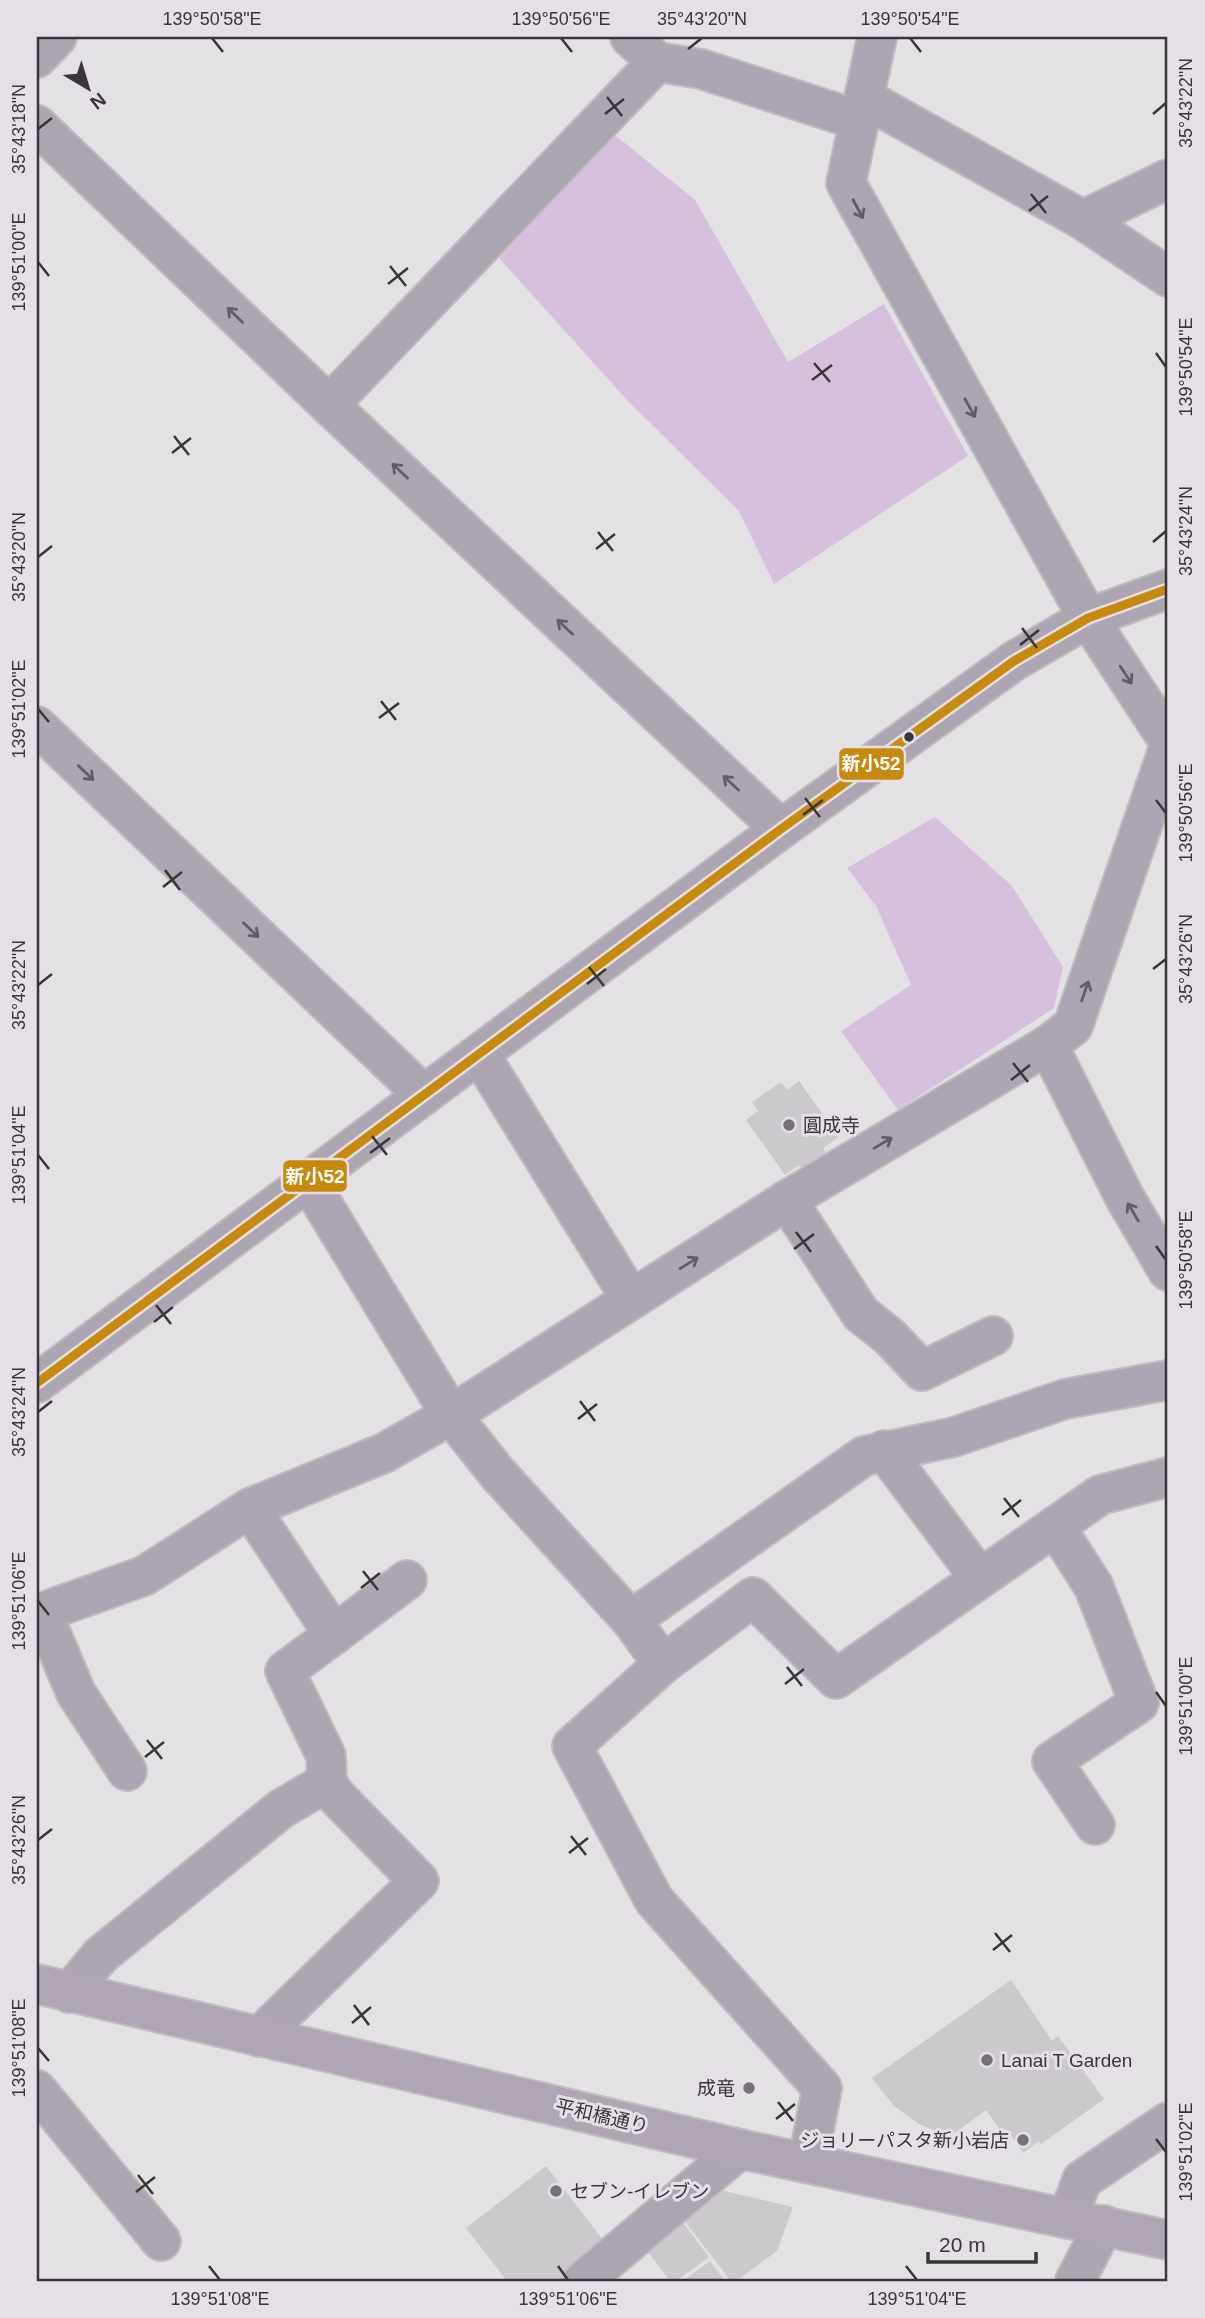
<svg xmlns="http://www.w3.org/2000/svg" width="1205" height="2318" viewBox="0 0 1205 2318" font-family="Helvetica,'Noto Sans JP',sans-serif">
<style>
.green{fill:#d7c0de}
.building{fill:#cbc9cc}
.lines{fill:none;stroke-linecap:round;stroke-linejoin:round}
.minor-casing{stroke:#bebcbe;stroke-width:42}
.major-casing{stroke:#bebcbe;stroke-width:42}
.minor{stroke:#aea5b2;stroke-width:38}
.major{stroke:#b0a6b3;stroke-width:38}
.bus-1-casing{stroke:#e5dfe7;stroke-width:14}
.bus-1{stroke:#c78a0e;stroke-width:9}
.oneway{stroke:#615d63}
.ticks{fill:none;stroke:#383639;stroke-width:2.5}
.bus-dot{fill:#383639;stroke:#e5dfe7;stroke-width:2.5}
.poi-dot{fill:#747275;stroke:#e5dfe7;stroke-width:2.5}
.labels{text-anchor:middle;dominant-baseline:central;stroke-width:6;stroke-linejoin:round;paint-order:stroke}
.poi-label{font-size:19px;fill:#383639;stroke:#e5dfe7;text-anchor:start}
.street-label{font-size:19px;fill:#383639;stroke:#e5dfe7}
.line-badge{stroke:#e5dfe7;stroke-width:2.5}
.badge-label{font-size:19px;text-anchor:middle;font-weight:bold;fill:#fff}
.neatline{fill:none;stroke:#383639;stroke-width:2.5}
.ticks-label{font-size:18px;text-anchor:middle;fill:#383639}
</style>
<rect width="100%" height="100%" fill="#e4e1e5"/>
<g class="green">
<path d="M615 135 695 200 788 362 884 304 968 456 774 584 739 511 627 400 499 258Z"/>
<path d="M935 817 1012 886 1063 967 1054 1008 898 1110 841 1031 911 985 876 906 847 868Z"/>
</g>
<g class="building">
<path d="M799 1081 839 1137 823 1148 826 1153 802 1170 799 1165 785 1175 746 1120 758 1111 752 1102 781 1082 787 1090Z"/>
<path d="M1011 1980 1052 2041 1058 2036 1104 2099 1041 2144 1039 2141 1023 2153 1007 2130 999 2128 986 2110 952 2135 940 2133 919 2124 894 2106 872 2078Z"/>
<path d="M546 2166 607 2245 561 2281H507L466 2228Z"/>
<path d="M716 2189 793 2207 777 2251 736 2281H731L682 2218Z"/>
<path d="M682 2221 709 2257 676 2281H670L646 2249Z"/>
<path d="M710 2261 725 2281H683Z"/>
</g>
<g class="lines">
<g class="minor-casing">
<g id="minor">
<path d="M630 37 657 62 701 69 858 120"/>
<path d="M877 37 846 183 1088 618 1168 740"/>
<path d="M37 58 57 37"/>
<path d="M864 98 1083 220 1168 277"/>
<path d="M37 125 329 405 781 829"/>
<path d="M1083 220 1168 179"/>
<path d="M329 405 657 62"/>
<path d="M37 726 424 1095"/>
<path d="M1048 1045 1125 1198 1168 1271"/>
<path d="M480 1055 631 1299"/>
<path d="M309 1182 451 1415 498 1474 631 1620 663 1664"/>
<path d="M787 1200 861 1314 890 1337 922 1371 993 1336"/>
<path d="M37 1383 781 829 1014 661 1088 618 1168 589"/>
<path d="M884 1450 979 1577"/>
<path d="M250 1508 334 1635"/>
<path d="M1055 1526 1094 1587 1139 1703 1052 1761 1095 1825"/>
<path d="M42 1612 76 1693 127 1771"/>
<path d="M37 1614 144 1576 250 1508 384 1453 451 1415 787 1200 1048 1045 1073 1026 1168 750"/>
<path d="M631 1620 864 1456 954 1437 1065 1399 1168 1380"/>
<path d="M69 1993 101 1955 281 1809 327 1782"/>
<path d="M259 2037 419 1881 335 1795 327 1782 326 1756 285 1671 407 1580"/>
<path d="M37 2090 161 2241"/>
<path d="M808 2161 822 2088 654 1900 572 1746 663 1664 753 1597 836 1679 1100 1495 1168 1477"/>
<path d="M1068 2217 1082 2180 1168 2122"/>
<path d="M583 2281 740 2149"/>
<path d="M1075 2281 1104 2225"/>
</g>
</g>
<g class="major-casing">
<path id="major" d="M37 1984 740 2149 1168 2240"/>
</g>
<use href="#minor" class="minor"/>
<use href="#major" class="major"/>
<g class="bus-1-casing">
<path id="bus-1" d="M37 1383 781 829 1014 661 1088 618 1168 589"/>
</g>
<use href="#bus-1" class="bus-1"/>
</g>
<defs><path id="oneway-shaft" d="M-6 0H5M1.5-3L5.5 0L1.5 3" fill="none" stroke-width="1.6" stroke-linecap="round" stroke-linejoin="round" transform="scale(1.75)"/></defs>
<g class="oneway">
<use href="#oneway-shaft" transform="translate(858 209) rotate(62)"/>
<use href="#oneway-shaft" transform="translate(235 315) rotate(-136)"/>
<use href="#oneway-shaft" transform="translate(970 408) rotate(61)"/>
<use href="#oneway-shaft" transform="translate(400 471) rotate(-137)"/>
<use href="#oneway-shaft" transform="translate(565 627) rotate(-137)"/>
<use href="#oneway-shaft" transform="translate(1126 675) rotate(57)"/>
<use href="#oneway-shaft" transform="translate(86 773) rotate(44)"/>
<use href="#oneway-shaft" transform="translate(731 783) rotate(-137)"/>
<use href="#oneway-shaft" transform="translate(251 930) rotate(44)"/>
<use href="#oneway-shaft" transform="translate(1085 991) rotate(-71)"/>
<use href="#oneway-shaft" transform="translate(883 1143) rotate(-31)"/>
<use href="#oneway-shaft" transform="translate(1133 1212) rotate(-121)"/>
<use href="#oneway-shaft" transform="translate(689 1263) rotate(-32)"/>
</g>
<path class="ticks" d="M212 38 223 52M561 38 572 52M910 38 921 52M688 49 702 38M607 97 622 116M605 114 624 99M1153 114 1166 103M38 129 52 118M1031 194 1046 213M1029 211 1048 196M38 262 49 276M390 266 406 286M388 284 408 268M1156 353 1166 367M814 363 830 382M812 380 832 365M174 436 189 455M172 453 191 438M598 532 613 551M1153 542 1166 531M596 549 615 534M38 557 52 546M1022 628 1037 648M1020 645 1039 630M381 701 396 720M38 709 49 722M379 718 399 703M805 798 820 817M1156 800 1166 813M803 815 823 800M165 870 180 890M163 887 182 872M589 967 604 986M1153 969 1166 959M587 984 606 969M38 985 52 974M1013 1063 1028 1082M1011 1080 1030 1065M372 1136 387 1155M370 1153 390 1138M38 1155 49 1169M796 1232 811 1252M1156 1246 1166 1260M794 1249 814 1234M156 1305 171 1324M154 1322 173 1307M580 1401 595 1421M38 1412 52 1401M578 1419 597 1404M1004 1498 1019 1517M1002 1515 1021 1500M363 1571 378 1590M361 1588 380 1573M38 1601 49 1615M787 1667 802 1686M785 1684 804 1669M1156 1692 1166 1706M147 1740 162 1759M145 1757 164 1742M571 1836 586 1855M38 1840 52 1829M569 1853 588 1838M995 1933 1010 1952M993 1950 1012 1935M354 2005 369 2025M352 2023 371 2007M38 2048 49 2061M778 2102 793 2121M776 2119 795 2104M1156 2139 1166 2152M138 2175 153 2194M136 2192 155 2177M209 2266 220 2280M558 2266 568 2280M906 2266 917 2280"/>
<circle class="bus-dot" cx="909" cy="737" r="6"/>
<g class="poi-dot">
<circle cx="789" cy="1125" r="7"/>
<circle cx="987" cy="2060" r="7"/>
<circle cx="749" cy="2088" r="7"/>
<circle cx="1023" cy="2140" r="7"/>
<circle cx="556" cy="2191" r="7"/>
</g>
<g class="labels">
<g class="poi-label">
<text x="803" y="1125">圓成寺</text>
<text x="1001" y="2060">Lanai T Garden</text>
<text x="735" y="2088" text-anchor="end">成竜</text>
<text x="1009" y="2140" text-anchor="end">ジョリーパスタ新小岩店</text>
<text x="570" y="2191">セブン-イレブン</text>
</g>
<g class="street-label">
<text transform="translate(602 2116) rotate(13)">平和橋通り</text>
</g>
</g>
<g class="line-badge">
<rect x="838" y="747" width="67" height="34" rx="7" fill="#c78a0e"/>
<rect x="282" y="1159" width="66" height="34" rx="7" fill="#c78a0e"/>
</g>
<g class="badge-label">
<text x="871" y="770">新小52</text>
<text x="315" y="1183">新小52</text>
</g>
<rect width="1205" height="2318" fill="none" stroke="#e5dfe7" stroke-width="77"/>
<g transform="translate(88 88) rotate(142)" stroke="#e5dfe7" stroke-width="5" paint-order="stroke">
<path d="M0-5L12 26L0 18L-12 26Z" fill="#383639"/>
<text y="-10" font-size="19" font-weight="bold" text-anchor="middle" fill="#383639">N</text>
</g>
<path d="M928 2252v10h108v-10" fill="none" stroke="#383639" stroke-width="3.5"/>
<text x="939" y="2252" font-size="21" fill="#383639" stroke="#e5dfe7" stroke-width="5" paint-order="stroke">20 m</text>
<rect x="38" y="38" width="1128" height="2242" class="neatline"/>
<g class="ticks-label">
<text x="212" y="25">139°50'58"E</text>
<text x="561" y="25">139°50'56"E</text>
<text x="702" y="25">35°43'20"N</text>
<text x="910" y="25">139°50'54"E</text>
<text transform="translate(1186 103) rotate(-90)" y="6">35°43'22"N</text>
<text transform="translate(19 129) rotate(-90)" y="6">35°43'18"N</text>
<text transform="translate(19 262) rotate(-90)" y="6">139°51'00"E</text>
<text transform="translate(1186 367) rotate(-90)" y="6">139°50'54"E</text>
<text transform="translate(1186 531) rotate(-90)" y="6">35°43'24"N</text>
<text transform="translate(19 557) rotate(-90)" y="6">35°43'20"N</text>
<text transform="translate(19 709) rotate(-90)" y="6">139°51'02"E</text>
<text transform="translate(1186 813) rotate(-90)" y="6">139°50'56"E</text>
<text transform="translate(1186 959) rotate(-90)" y="6">35°43'26"N</text>
<text transform="translate(19 985) rotate(-90)" y="6">35°43'22"N</text>
<text transform="translate(19 1155) rotate(-90)" y="6">139°51'04"E</text>
<text transform="translate(1186 1260) rotate(-90)" y="6">139°50'58"E</text>
<text transform="translate(19 1412) rotate(-90)" y="6">35°43'24"N</text>
<text transform="translate(19 1601) rotate(-90)" y="6">139°51'06"E</text>
<text transform="translate(1186 1706) rotate(-90)" y="6">139°51'00"E</text>
<text transform="translate(19 1840) rotate(-90)" y="6">35°43'26"N</text>
<text transform="translate(19 2048) rotate(-90)" y="6">139°51'08"E</text>
<text transform="translate(1186 2152) rotate(-90)" y="6">139°51'02"E</text>
<text x="220" y="2305">139°51'08"E</text>
<text x="568" y="2305">139°51'06"E</text>
<text x="917" y="2305">139°51'04"E</text>
</g>
</svg>
